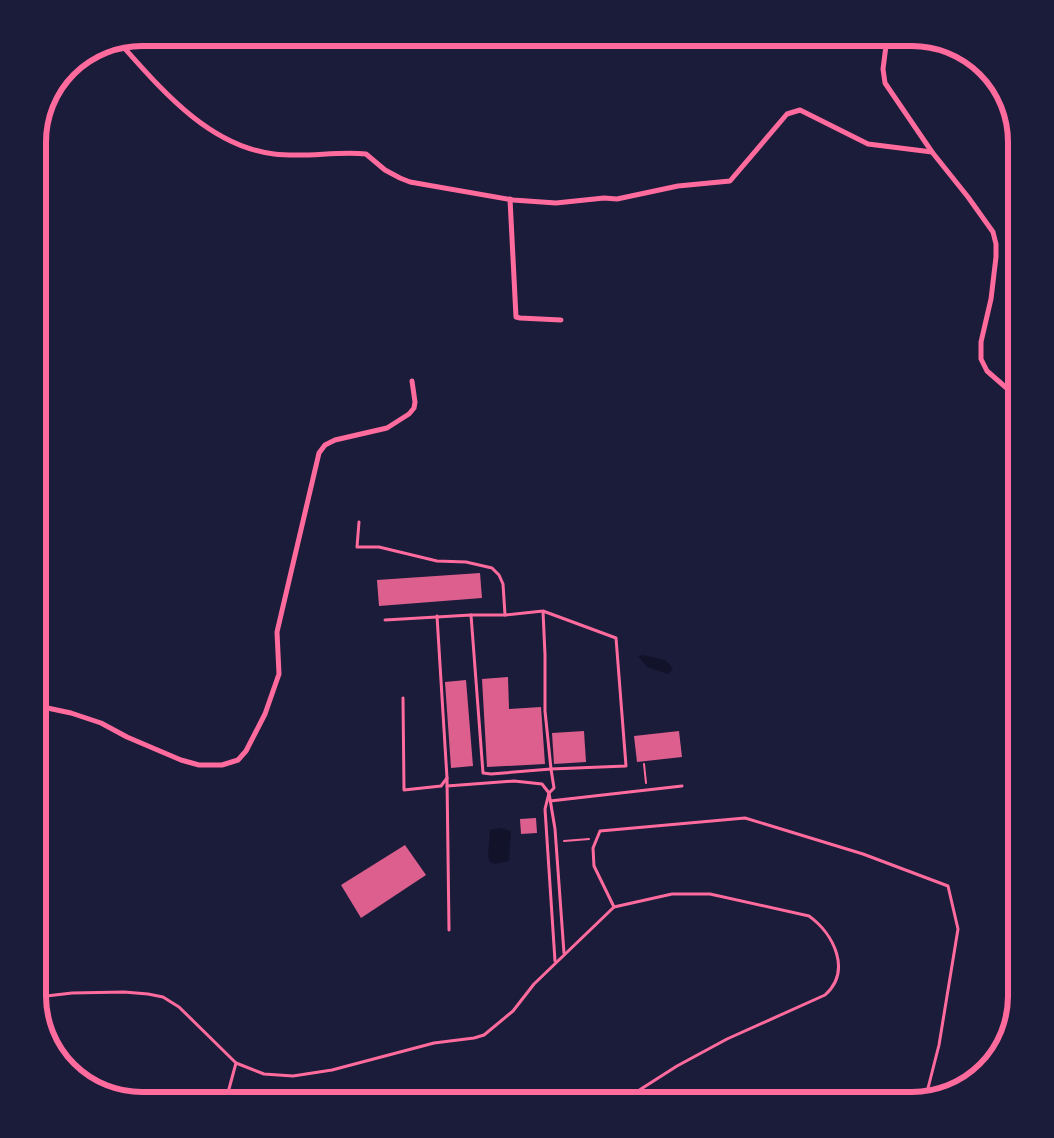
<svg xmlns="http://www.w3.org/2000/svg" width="1054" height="1138" viewBox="0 0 1054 1138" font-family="'Roboto Condensed',sans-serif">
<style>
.water{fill:#12122b}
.building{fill:#dd5f8e}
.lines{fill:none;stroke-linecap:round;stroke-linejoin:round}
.path{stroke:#ff6b9d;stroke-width:2}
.service{stroke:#ff6b9d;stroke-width:3}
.minor{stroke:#ff6b9d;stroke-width:5}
.rim{fill:none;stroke:#ff6b9d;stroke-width:6}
</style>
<rect width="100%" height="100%" fill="#1b1b3a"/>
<g class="water">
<path d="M643 655 665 660 673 669 668 674 647 667 638 656Z"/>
<path d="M500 828 511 831 509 861 495 864 490 862 488 856 490 830Z"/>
</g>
<g class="building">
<path d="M480 573 482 598 379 606 377 580Z"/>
<path d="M508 677 509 709 541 707 545 764 487 767 482 679Z"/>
<path d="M466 680 473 766 451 768 445 682Z"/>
<path d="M584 731 586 762 554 764 552 733Z"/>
<path d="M679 731 682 757 637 762 634 736Z"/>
<path d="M536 818 537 833 521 834 520 819Z"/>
<path d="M405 845 426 875 361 918 341 885Z"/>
</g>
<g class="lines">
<g class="path">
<path d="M644 764 646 783"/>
<path d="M564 841 589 839"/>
</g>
<g class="service">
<path d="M359 522 357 547H379L437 561 466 562 492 568 499 575 503 584 505 615"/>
<path d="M471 615H505L543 611 545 655V711L551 769 626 766 616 638 543 611"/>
<path d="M437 616 447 778 449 930"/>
<path d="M385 620 471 615 483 773 491 774 551 769 554 788 549 793 545 809 555 961"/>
<path d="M403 698 404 790 441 786 447 778"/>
<path d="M447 786 514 781 542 784 549 793 555 829 564 953"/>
<path d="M550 801 682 786"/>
<path d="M614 907 594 866 593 848 600 831 745 818 863 854 948 886 958 929 939 1045 926 1096"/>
<path d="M38 997 72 993 124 992 148 994 163 997 179 1007 236 1063 264 1074 293 1076 332 1070 434 1043 474 1038 484 1035 513 1011 534 984 614 907 672 894H710L809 916C834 934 852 971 825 995L727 1039 677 1066 630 1096 626 1100"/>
<path d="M226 1100 236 1063"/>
</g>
<g class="minor">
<path d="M887 38 883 69 885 83 932 152 968 197 993 232 996 244V257L991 299 981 342V359L987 371 1010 391 1016 393"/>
<path d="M119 42C161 89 208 146 274 154 305 158 336 151 366 154L385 170 400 178 410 182 513 200 556 203 604 198 617 199 678 186 730 181 787 114 800 110 868 144 932 152"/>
<path d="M510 199 516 317 520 318 561 320"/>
<path d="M38 706 71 713 101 723 127 737 181 760 199 765H222L238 760 246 751 265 714 279 674 277 632 319 453 325 445 335 440 387 428 409 414 414 408 415 402 412 381"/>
</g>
</g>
<path d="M0 0H1054V1138H0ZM142 46H912A96 96 0 0 1 1008 142V996A96 96 0 0 1 912 1092H142A96 96 0 0 1 46 996V142A96 96 0 0 1 142 46Z" fill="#1b1b3a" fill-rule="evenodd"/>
<path class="rim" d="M142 46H912A96 96 0 0 1 1008 142V996A96 96 0 0 1 912 1092H142A96 96 0 0 1 46 996V142A96 96 0 0 1 142 46Z"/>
</svg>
